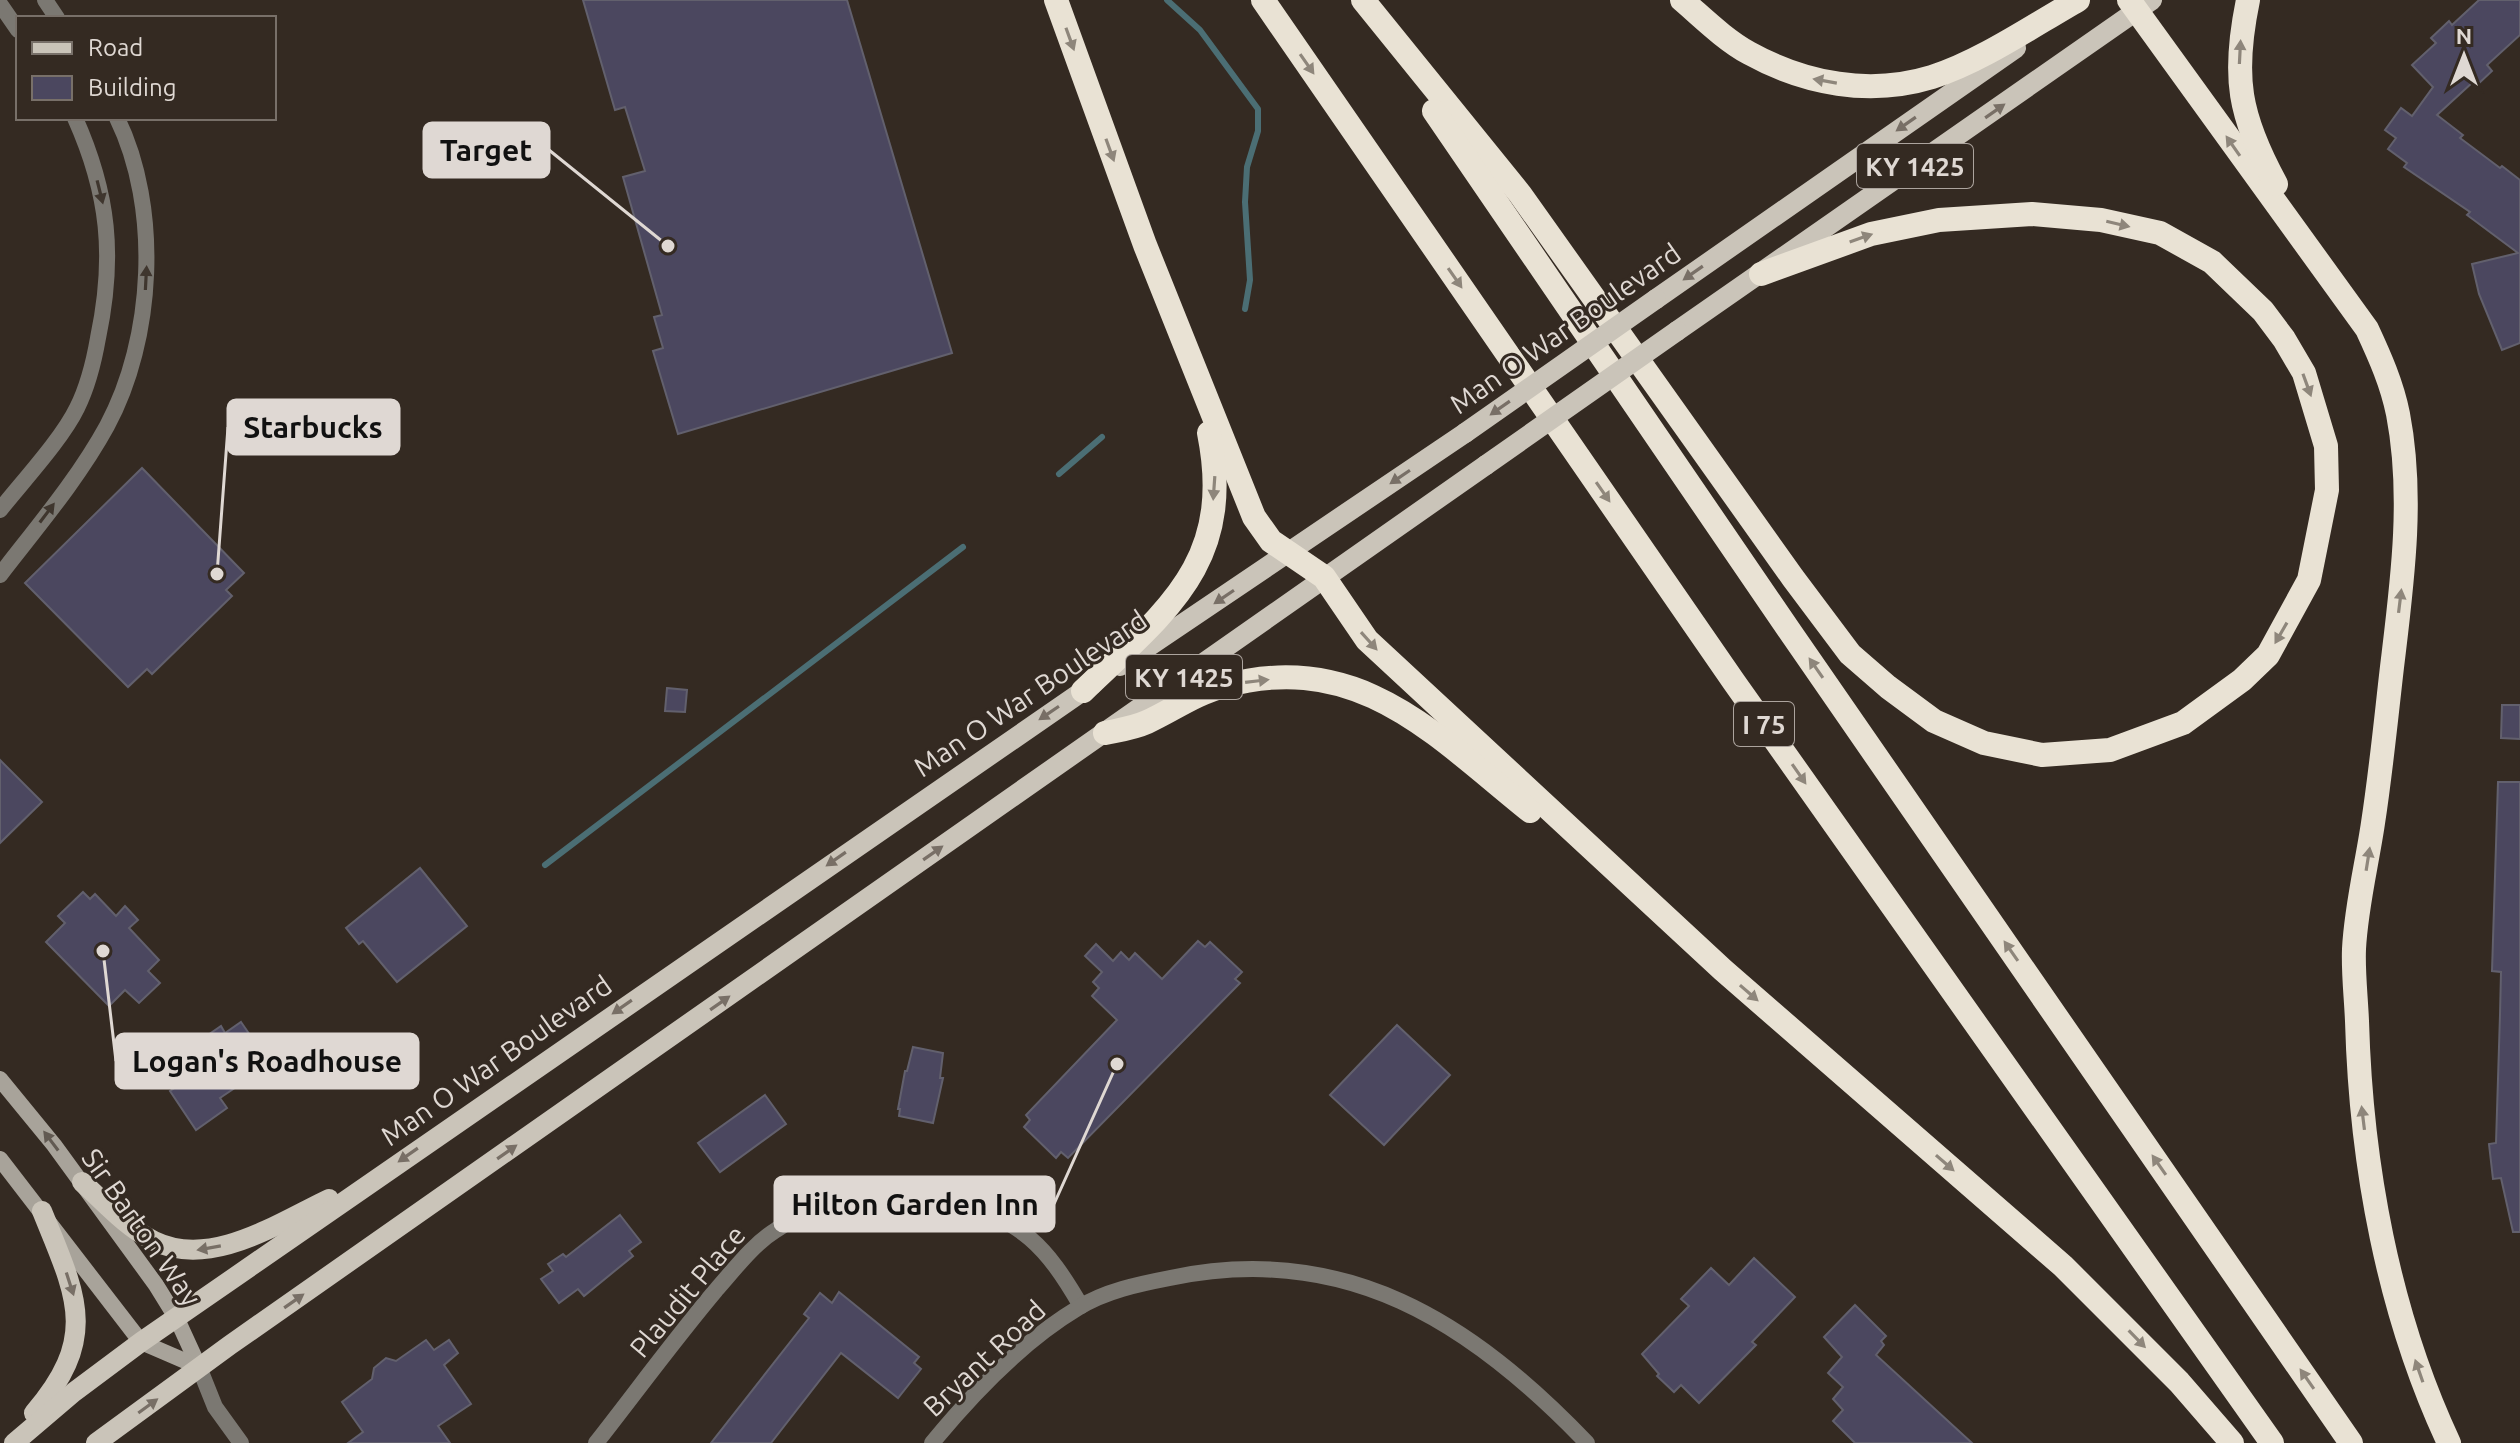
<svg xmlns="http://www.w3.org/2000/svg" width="2520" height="1443" viewBox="0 0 2520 1443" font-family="Ubuntu,sans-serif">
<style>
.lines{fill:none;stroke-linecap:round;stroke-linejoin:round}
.stream{stroke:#4b6e74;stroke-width:6}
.building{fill:#4b475f;stroke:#62606d;stroke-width:2}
.minor{stroke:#7b7872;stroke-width:16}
.tertiary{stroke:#7b7872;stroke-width:16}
.secondary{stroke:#a8a39a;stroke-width:16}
.primary{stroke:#cac4b9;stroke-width:20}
.motorway{stroke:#e9e2d4;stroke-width:24}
.primary-bridge{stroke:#cac4b9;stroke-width:20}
.oneway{fill:#8e867b}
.oneway2{fill:#786f66}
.oneway3{fill:#3f362e}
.oneway4{fill:#625a52}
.labels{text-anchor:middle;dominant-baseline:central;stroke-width:6;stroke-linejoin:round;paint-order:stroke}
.shield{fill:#342a22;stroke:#aca49e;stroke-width:2}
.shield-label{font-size:26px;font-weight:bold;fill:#dfd8d3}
.street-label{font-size:28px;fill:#dfd8d3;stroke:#342a22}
.leader{fill:none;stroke:#dfd8d3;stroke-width:3}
.callout-dot{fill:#dfd8d3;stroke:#342a22;stroke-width:3}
.callout{fill:#dfd8d3;stroke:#dfd8d3;stroke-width:3}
.callout-label{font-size:30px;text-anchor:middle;font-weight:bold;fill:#111}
</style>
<rect width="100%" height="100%" fill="#342a22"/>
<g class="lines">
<g class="stream">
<path d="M1167 0 1200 30 1258 109V131L1247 167 1245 202 1250 280 1245 309"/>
<path d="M1059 474 1102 437"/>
<path d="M545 865 963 547"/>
</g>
</g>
<g class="building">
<path d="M583 0H847L952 353 678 434 653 351 663 348 654 317 662 315 623 177 645 171 625 107 615 110Z"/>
<path d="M2479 0H2520V35L2487 65 2492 71 2476 86 2473 82 2437 115 2463 135 2460 138 2500 168 2502 166 2520 180V343L2502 350 2479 294 2472 264 2518 253 2467 215 2470 212 2404 167 2407 163 2388 149 2396 138 2385 130 2401 108 2412 116 2433 87 2412 65 2436 43 2431 38 2449 21 2452 25Z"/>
<path d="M142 468 244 573 226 590 232 596 152 674 147 669 128 687 25 583Z"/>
<path d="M667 688 687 690 685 712 665 711Z"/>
<path d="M2502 705H2520V739L2501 738Z"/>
<path d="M0 760 42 802 0 843Z"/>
<path d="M2498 782H2520V1232H2513L2501 1178 2493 1179 2489 1144 2496 1143 2500 1015 2501 972 2492 971Z"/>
<path d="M420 868 467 926 397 982 363 941 359 944 346 928Z"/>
<path d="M83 892 90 899 95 894 116 916 125 906 138 920 129 928 159 960 148 971 160 983 139 1003 125 990 109 1006 46 942 65 923 58 916Z"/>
<path d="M1198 941 1205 947 1210 942 1242 972 1235 979 1240 983 1068 1158 1061 1152 1056 1158 1024 1127 1030 1120 1026 1115 1117 1020 1092 996 1099 988 1093 982 1102 972 1085 956 1096 944 1113 961 1121 952 1129 960 1135 953 1162 979Z"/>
<path d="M241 1022 263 1054 248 1065 254 1075 220 1098 227 1108 196 1130 170 1091 173 1089 159 1069 221 1026 225 1033Z"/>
<path d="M1397 1025 1450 1075 1384 1145 1330 1095Z"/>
<path d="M913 1047 943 1053 940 1078H943L933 1123 899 1116 900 1109H898L905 1071H907Z"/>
<path d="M765 1095 786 1124 720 1172 698 1143Z"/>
<path d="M620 1215 641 1242 629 1251 633 1256 584 1296 578 1289 559 1303 541 1279 553 1271 548 1264 563 1254 566 1257Z"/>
<path d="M1754 1258 1795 1297 1752 1342 1756 1345 1699 1403 1681 1385 1674 1392 1657 1376 1659 1374 1642 1354 1689 1306 1681 1299 1711 1268 1729 1285Z"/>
<path d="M839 1292 919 1357 914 1363 921 1369 898 1398 841 1353 771 1443H711L809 1318 804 1314 820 1293 832 1303Z"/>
<path d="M1855 1305 1886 1336 1881 1341 1884 1345 1876 1355 1972 1443H1855L1833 1421 1843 1410 1833 1399 1843 1387 1828 1373 1842 1357 1824 1337Z"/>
<path d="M426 1340 434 1350 449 1340 458 1353 444 1365 471 1404 438 1426 450 1443H348L363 1432 342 1402 372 1379 374 1368 386 1358 396 1361Z"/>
</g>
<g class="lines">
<g class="minor">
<path d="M45 0 57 18"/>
<path d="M0 4 18 30"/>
<path d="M0 510C23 481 62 439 77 408 88 386 94 361 98 338 115 257 109 194 75 118"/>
<path d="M0 575C37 527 78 479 107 426 154 339 161 208 117 118"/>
<path d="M596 1443C636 1392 674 1340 716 1290 734 1270 752 1245 776 1230 827 1196 896 1180 955 1200 1023 1223 1045 1244 1081 1306"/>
<path d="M932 1443C973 1393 1023 1341 1078 1308 1105 1291 1139 1284 1170 1278 1345 1241 1471 1322 1587 1443"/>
</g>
<path class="tertiary" d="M199 1367 215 1407 241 1443"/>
<g class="secondary">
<path d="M0 1079 54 1145 156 1285 177 1319 199 1367"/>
<path d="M0 1159 141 1342 199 1367"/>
</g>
<g class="primary">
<path d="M1656 299 2016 48"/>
<path d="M1677 331 2152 0"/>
<path d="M1120 666 1465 433"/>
<path d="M82 1182C104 1202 127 1228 154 1241 211 1269 278 1223 329 1199"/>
<path d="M34 1413C100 1336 76 1295 42 1211"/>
<path d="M14 1443 74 1392 141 1342 1093 684"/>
<path d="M96 1443 230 1345 1486 465"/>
</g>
<g class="motorway">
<path d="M1056 0 1145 245 1254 517 1271 541 1324 577 1367 640 1723 970 2063 1266 2179 1382 2232 1443"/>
<path d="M1263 0 1734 682 2272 1443"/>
<path d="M1363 0 1520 194 1793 578 1850 654 1888 687 1934 721 1984 743 2042 755 2110 750 2183 723 2242 680 2268 655 2309 580 2327 490 2326 446 2304 373 2284 339 2263 311 2212 262 2160 233 2101 220 2032 214 1939 220 1871 234 1761 274"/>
<path d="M1682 0C1703 18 1725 40 1749 53 1805 84 1870 96 1932 77 1980 62 2034 25 2078 0"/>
<path d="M2129 0 2367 329C2380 357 2392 384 2398 414 2414 497 2402 584 2392 667 2386 719 2381 771 2373 823 2367 864 2356 907 2354 949 2353 972 2356 997 2357 1021 2361 1164 2388 1313 2449 1443"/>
<path d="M2248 0C2232 77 2239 116 2276 184"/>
<path d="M1434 111 1791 633 2351 1443"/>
<path d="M1083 691C1167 610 1235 563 1209 433"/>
<path d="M1105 733C1119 730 1134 728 1147 722 1173 710 1196 693 1224 686 1359 649 1435 735 1530 811"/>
</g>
<g class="primary-bridge">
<path d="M1465 433 1656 299"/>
<path d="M1486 465 1677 331"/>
</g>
</g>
<defs><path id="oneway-solid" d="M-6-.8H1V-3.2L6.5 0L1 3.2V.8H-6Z" transform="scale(2)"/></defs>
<g class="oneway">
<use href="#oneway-solid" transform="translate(1070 39) rotate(70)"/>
<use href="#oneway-solid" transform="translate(2240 52) rotate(-87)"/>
<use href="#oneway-solid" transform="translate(1307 64) rotate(55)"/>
<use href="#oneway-solid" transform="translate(1825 81) rotate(-170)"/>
<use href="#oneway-solid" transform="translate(2233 146) rotate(-125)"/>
<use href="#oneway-solid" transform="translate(1110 150) rotate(70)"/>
<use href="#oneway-solid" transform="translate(2118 224) rotate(13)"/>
<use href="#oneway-solid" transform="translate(1861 238) rotate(-19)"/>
<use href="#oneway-solid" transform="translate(1455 278) rotate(55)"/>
<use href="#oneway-solid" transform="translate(2307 385) rotate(70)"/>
<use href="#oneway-solid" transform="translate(1214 488) rotate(94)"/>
<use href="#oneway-solid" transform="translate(1603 492) rotate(55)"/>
<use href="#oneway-solid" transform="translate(2400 601) rotate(-83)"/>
<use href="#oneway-solid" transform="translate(2281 633) rotate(120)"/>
<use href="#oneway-solid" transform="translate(1369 641) rotate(48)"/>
<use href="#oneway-solid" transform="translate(1816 668) rotate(-125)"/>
<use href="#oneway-solid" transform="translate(1257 681) rotate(-7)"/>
<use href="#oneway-solid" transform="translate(1799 774) rotate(55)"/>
<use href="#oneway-solid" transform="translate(2368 859) rotate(-81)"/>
<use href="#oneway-solid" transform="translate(2011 951) rotate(-125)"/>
<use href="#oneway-solid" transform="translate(1749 993) rotate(41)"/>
<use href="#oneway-solid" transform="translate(2363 1118) rotate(-97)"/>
<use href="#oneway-solid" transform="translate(1945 1163) rotate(41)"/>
<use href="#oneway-solid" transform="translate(2159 1165) rotate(-125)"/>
<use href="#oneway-solid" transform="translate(2137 1339) rotate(46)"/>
<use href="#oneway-solid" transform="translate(2419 1371) rotate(-109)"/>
<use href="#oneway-solid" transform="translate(2307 1379) rotate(-125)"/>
</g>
<g class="oneway2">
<use href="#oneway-solid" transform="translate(1995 111) rotate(-35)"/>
<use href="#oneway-solid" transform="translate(1906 124) rotate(145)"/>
<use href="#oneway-solid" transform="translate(1693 273) rotate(145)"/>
<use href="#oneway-solid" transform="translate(1500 408) rotate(145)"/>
<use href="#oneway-solid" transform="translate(1400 477) rotate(146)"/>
<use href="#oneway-solid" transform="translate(1224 597) rotate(146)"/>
<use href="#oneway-solid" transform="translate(1049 713) rotate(146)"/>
<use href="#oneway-solid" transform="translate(933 853) rotate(-35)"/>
<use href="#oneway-solid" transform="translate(836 859) rotate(145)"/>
<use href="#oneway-solid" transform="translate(720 1003) rotate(-35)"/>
<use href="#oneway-solid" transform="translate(622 1007) rotate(145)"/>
<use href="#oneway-solid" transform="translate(507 1152) rotate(-35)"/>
<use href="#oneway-solid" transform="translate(408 1155) rotate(145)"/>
<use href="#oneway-solid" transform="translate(209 1248) rotate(170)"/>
<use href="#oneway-solid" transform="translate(70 1284) rotate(72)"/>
<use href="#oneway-solid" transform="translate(294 1301) rotate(-35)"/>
<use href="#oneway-solid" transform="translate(148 1406) rotate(-36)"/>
</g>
<g class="oneway3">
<use href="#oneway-solid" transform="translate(100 192) rotate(76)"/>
<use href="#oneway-solid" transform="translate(146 278) rotate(-87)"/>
<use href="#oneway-solid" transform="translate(47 513) rotate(-53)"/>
</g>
<use class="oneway4" href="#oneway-solid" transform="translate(51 1141) rotate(-127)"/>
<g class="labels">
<g class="shield">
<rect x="1857" y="144" width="116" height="44" rx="6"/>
<rect x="1126" y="655" width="116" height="44" rx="6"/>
<rect x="1734" y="702" width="60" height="44" rx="6"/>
</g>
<g class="shield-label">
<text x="1915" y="166">KY 1425</text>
<text x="1184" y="677">KY 1425</text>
<text x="1764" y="724">I 75</text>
</g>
<g class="street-label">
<text transform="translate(1565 328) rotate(-35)">Man O War Boulevard</text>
<text transform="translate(1030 693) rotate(-34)">Man O War Boulevard</text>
<text transform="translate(496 1060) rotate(-35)">Man O War Boulevard</text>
<text transform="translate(142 1227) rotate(55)">Sir Barton Way</text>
<text transform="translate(687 1291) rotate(-50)">Plaudit Place</text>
<text transform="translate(984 1358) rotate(-43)">Bryant Road</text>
</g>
</g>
<path class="leader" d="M668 246L549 150M217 574L228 427M103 951L116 1061M1117 1064L1054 1204"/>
<g class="callout-dot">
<circle cx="668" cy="246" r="8"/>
<circle cx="217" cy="574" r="8"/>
<circle cx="103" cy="951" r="8"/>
<circle cx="1117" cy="1064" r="8"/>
</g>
<g class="callout">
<rect x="424" y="123" width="125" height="54" rx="8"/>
<rect x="228" y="400" width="171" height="54" rx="8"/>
<rect x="116" y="1034" width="302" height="54" rx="8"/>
<rect x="775" y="1177" width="279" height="54" rx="8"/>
</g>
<g class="callout-label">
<text x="486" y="161">Target</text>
<text x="313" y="438">Starbucks</text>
<text x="267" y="1072">Logan's Roadhouse</text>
<text x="915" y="1215">Hilton Garden Inn</text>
</g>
<rect x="16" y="16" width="260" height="104" fill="#342a22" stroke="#787069" stroke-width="2"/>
<rect x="32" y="42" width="40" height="12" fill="#cac4b9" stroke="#787069" stroke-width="2"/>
<text x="88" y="56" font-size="24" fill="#dfd8d3">Road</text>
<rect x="32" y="76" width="40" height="24" fill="#4b475f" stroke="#787069" stroke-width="2"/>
<text x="88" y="96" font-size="24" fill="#dfd8d3">Building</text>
<g transform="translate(2464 56)" stroke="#342a22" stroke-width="6" paint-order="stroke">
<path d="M0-6L14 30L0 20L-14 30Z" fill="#dfd8d3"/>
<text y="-12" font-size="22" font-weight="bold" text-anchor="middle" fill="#dfd8d3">N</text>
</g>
</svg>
